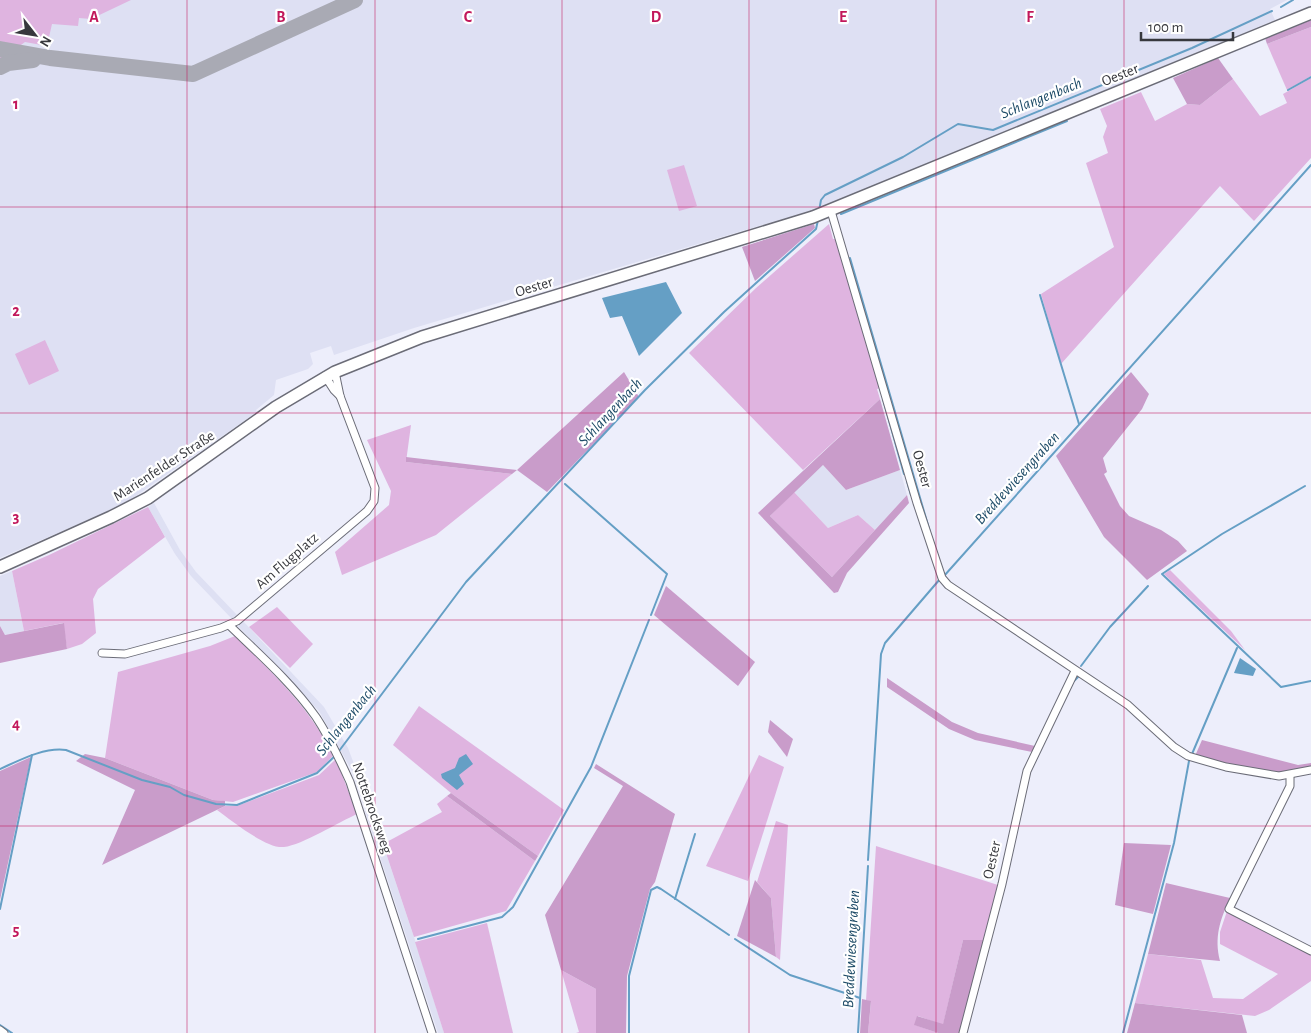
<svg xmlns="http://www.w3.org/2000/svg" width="1311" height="1033" viewBox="0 0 1311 1033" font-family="'Alegreya Sans',sans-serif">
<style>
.built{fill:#dee0f3}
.green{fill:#dfb4e0}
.forest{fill:#c99cca}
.water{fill:#659fc5}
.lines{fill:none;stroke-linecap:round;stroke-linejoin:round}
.stream{stroke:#659fc5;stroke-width:2}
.taxiway{stroke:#a9aab4;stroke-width:16}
.street-casing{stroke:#6b6c77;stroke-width:9}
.primary-casing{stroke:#6b6c77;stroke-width:14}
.street{stroke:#fff;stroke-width:7}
.primary{stroke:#fff;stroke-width:11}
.grid{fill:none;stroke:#c2185b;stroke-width:1;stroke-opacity:0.55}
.labels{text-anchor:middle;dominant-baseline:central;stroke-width:4.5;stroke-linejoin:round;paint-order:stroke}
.street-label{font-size:15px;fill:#37383d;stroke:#fff}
.water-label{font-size:16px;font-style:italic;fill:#1f4c68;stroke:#fff}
.grid-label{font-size:16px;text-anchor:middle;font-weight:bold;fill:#c2185b;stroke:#fff;stroke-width:4.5;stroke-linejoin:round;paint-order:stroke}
</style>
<rect width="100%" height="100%" fill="#edeefb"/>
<g class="built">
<path d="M0 0H1287L1270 9 1275 20 823 207 414 328 334 355 331 346 310 353 313 364 308 369 276 380 274 395 256 410 257 412 133 498 104 513 0 558Z"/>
<path d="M823 465 846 490 900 470 907 495 875 530 858 515 828 528 794 492Z"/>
<path d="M154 503 180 550 196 572 237 615 232 619 191 576 175 554 148 507Z"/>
<path d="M12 571 24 631 5 635 0 626V576Z"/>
<path d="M243 621 324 707 348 748 368 801 363 803 353 773 319 711 238 626Z"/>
<path d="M371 808 414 937 444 1033H438L365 811Z"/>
</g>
<g class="green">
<path d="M0 0H131L91 19 79 18 78 26 52 24 47 46 25 42 0 60Z"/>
<path d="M1311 27V76L1287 90 1267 44Z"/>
<path d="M1311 78V158L1254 221 1220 186 1061 364 1041 294 1114 247 1086 163 1108 153 1103 137 1107 126 1100 109 1141 92 1155 121 1187 104 1200 105 1233 79 1260 116 1287 103 1283 94Z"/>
<path d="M684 165 697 206 679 211 667 170Z"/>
<path d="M829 224 833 239H837L881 388 877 389 880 399 803 470 689 353 756 288Z"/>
<path d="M45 340 59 371 29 385 15 354Z"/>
<path d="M411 425 406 462 512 474 436 535 342 575 335 552 389 505 391 491 367 440Z"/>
<path d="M794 492 828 528 858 515 875 530 832 577 770 516Z"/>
<path d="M148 507 165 537 98 589 93 599 96 633 82 644 67 649 63 623 24 631 12 571 49 555Z"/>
<path d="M1170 570 1231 631 1245 650 1164 574Z"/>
<path d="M277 607 313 644 290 668 249 627Z"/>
<path d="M235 636C272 673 311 708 333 756L317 772 233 802 213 800 105 758 118 672 210 646Z"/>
<path d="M419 706 564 810 538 856 451 793 393 745Z"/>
<path d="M759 755 784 767 748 881 706 866Z"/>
<path d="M336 759 357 814C339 822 302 845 284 847 266 849 231 820 217 810L225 806H237L319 775Z"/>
<path d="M447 796 535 861 506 911 414 937 383 844 442 812 437 804Z"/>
<path d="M776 821 788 825 780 960 776 957 771 898 757 882Z"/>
<path d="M876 846 998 885 984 940H963L943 1025 918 1016 915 1025 938 1033H868L871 1002 866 1000Z"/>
<path d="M1227 911 1311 954V981L1269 1010 1255 1016 1135 1003 1148 954 1201 960 1213 998 1243 999 1278 974 1220 944V932Z"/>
<path d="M487 923 513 1033H444L415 942Z"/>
<path d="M561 970 596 989V1033H576L579 1032Z"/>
</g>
<g class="forest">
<path d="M1311 20V27L1267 44 1265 38Z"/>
<path d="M1218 58 1233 79 1200 105 1187 104 1173 78Z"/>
<path d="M814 224 815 228 755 281 742 247Z"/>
<path d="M624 372 639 397 547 492 517 470 512 474 406 462V457L517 470Z"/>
<path d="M1131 372 1149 394 1142 409 1103 458 1107 472 1104 474 1120 506 1129 516 1161 530 1178 541 1187 551 1147 580 1104 537 1056 456Z"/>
<path d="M880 399 900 470 846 490 823 465 770 516 832 577 907 495 909 503 847 573 838 592 834 593 758 513Z"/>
<path d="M666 586 755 662 738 686 654 615Z"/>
<path d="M64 623 67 649 0 663V626L5 635Z"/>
<path d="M887 678 952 722 978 733 1035 746 1032 752 975 740 949 729 887 687Z"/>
<path d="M770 720 793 739 787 757 768 732Z"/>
<path d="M1202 740 1298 765 1311 763V768L1279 774 1226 765 1195 756Z"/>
<path d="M85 754 105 758 213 800 225 801V806L102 865 135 790 76 761Z"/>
<path d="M31 757 0 900V771Z"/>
<path d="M596 764 675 814 655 882 650 889 627 976 626 1033H596V989L561 970 545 915 623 786 594 768Z"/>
<path d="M451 793 538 856 535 861 447 796Z"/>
<path d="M1124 843 1171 845 1153 914 1115 905Z"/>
<path d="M755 880 771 898 776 957 737 936Z"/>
<path d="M1166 883 1230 898C1220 920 1214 937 1220 961L1148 954Z"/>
<path d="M963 940H984L960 1033H938L914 1025 917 1016 943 1024Z"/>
<path d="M862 999 871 1001 868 1033H860Z"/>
<path d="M1135 1003 1242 1015 1247 1033H1127Z"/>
</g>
<g class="water">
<path d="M666 282 682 313 639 356 622 316 610 318 602 298Z"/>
<path d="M1240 658 1256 669 1253 676 1234 673Z"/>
<path d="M466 754 473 764 459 775 464 784 457 790 442 778 441 774 455 768 459 758Z"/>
</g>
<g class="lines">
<g class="stream">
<path d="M1281 7 1293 0"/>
<path d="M1288 90 1311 77"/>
<path d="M819 211 821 200 825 195 903 157 958 124 993 130 1192 48 1272 11"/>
<path d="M841 214 1067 121"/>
<path d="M850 258 930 532"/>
<path d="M1040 295 1079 424"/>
<path d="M883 399 904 474"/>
<path d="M907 481 911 495"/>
<path d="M565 484 667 574 651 615"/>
<path d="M1305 486 1222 534 1162 574 1281 687 1311 681"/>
<path d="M944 576 1311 165"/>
<path d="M1081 666 1110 627 1148 586"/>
<path d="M1074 681 1078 677"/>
<path d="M339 751 466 582 645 390 724 312 816 229 818 220"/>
<path d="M1192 754 1237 648"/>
<path d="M0 769C20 760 44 747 66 750L142 780 170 787 184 795 216 804 237 805 317 773 336 755"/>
<path d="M868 860 881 654 885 643 940 579"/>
<path d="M675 899 695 834"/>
<path d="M0 909 32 755"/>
<path d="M418 939 502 917 513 907 591 767 649 620"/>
<path d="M735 939 790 975 860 998"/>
<path d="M0 1025 12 1033"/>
<path d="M629 1033V976L651 890 657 887 661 889 729 935"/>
<path d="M858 1033 868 866"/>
<path d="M1123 1033 1174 843 1189 761"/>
</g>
<g class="taxiway">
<path d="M0 49 50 58 193 74 355 0"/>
<path d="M0 67 8 63 33 60"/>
</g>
<g class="street-casing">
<g id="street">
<path d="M831 211 917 503 942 578 948 585 1128 705 1174 747 1188 756 1226 767 1279 776 1311 770"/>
<path d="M325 376 334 390 340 396"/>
<path d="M229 625C259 654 292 683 316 717 330 738 340 760 350 782L432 1033"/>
<path d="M102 653 125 654 221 628 237 621 367 511 374 501 375 488 340 396 335 372"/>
<path d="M1290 775V786L1229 909 1311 951"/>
<path d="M0 1030 4 1033"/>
<path d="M963 1033 1002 884 1027 771 1075 671"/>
</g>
</g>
<g class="primary-casing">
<path id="primary" d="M0 567 111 517 148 498 276 407 335 372 422 337 813 217 1311 13"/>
</g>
<use href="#street" class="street"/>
<use href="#primary" class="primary"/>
</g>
<path class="grid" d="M187 0V1033M375 0V1033M562 0V1033M749 0V1033M936 0V1033M1124 0V1033M0 207H1311M0 413H1311M0 620H1311M0 826H1311"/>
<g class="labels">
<g class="street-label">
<text transform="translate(1120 75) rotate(-22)">Oester</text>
<text transform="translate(534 287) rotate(-17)">Oester</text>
<text transform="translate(164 466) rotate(-33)">Marienfelder Straße</text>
<text transform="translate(922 469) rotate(74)">Oester</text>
<text transform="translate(287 561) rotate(-41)">Am Flugplatz</text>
<text transform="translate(372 808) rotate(71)">Nottebrocksweg</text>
<text transform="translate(992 860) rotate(-77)">Oester</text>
</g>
<g class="water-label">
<text transform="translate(1041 98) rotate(-22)">Schlangenbach</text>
<text transform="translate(610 412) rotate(-47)">Schlangenbach</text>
<text transform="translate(1017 478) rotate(-48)">Breddewiesengraben</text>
<text transform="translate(346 720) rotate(-51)">Schlangenbach</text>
<text transform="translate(851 949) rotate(-87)">Breddewiesengraben</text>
</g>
</g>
<g class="grid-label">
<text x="94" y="22">A</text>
<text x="281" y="22">B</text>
<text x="468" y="22">C</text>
<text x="656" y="22">D</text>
<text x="843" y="22">E</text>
<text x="1030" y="22">F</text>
<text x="16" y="109">1</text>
<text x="16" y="316">2</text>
<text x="16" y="522">3</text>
<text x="16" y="729">4</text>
<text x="16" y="935">5</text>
</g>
<g transform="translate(35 35) rotate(121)" stroke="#ffffff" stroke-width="4" paint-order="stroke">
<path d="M0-4L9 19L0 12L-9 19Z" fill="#37383d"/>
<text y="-8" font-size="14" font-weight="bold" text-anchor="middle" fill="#37383d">N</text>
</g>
<path d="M1141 32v8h92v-8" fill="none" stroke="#37383d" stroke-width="2.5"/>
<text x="1148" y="32" font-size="15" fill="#37383d" stroke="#ffffff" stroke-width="4" paint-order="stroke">100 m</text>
</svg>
